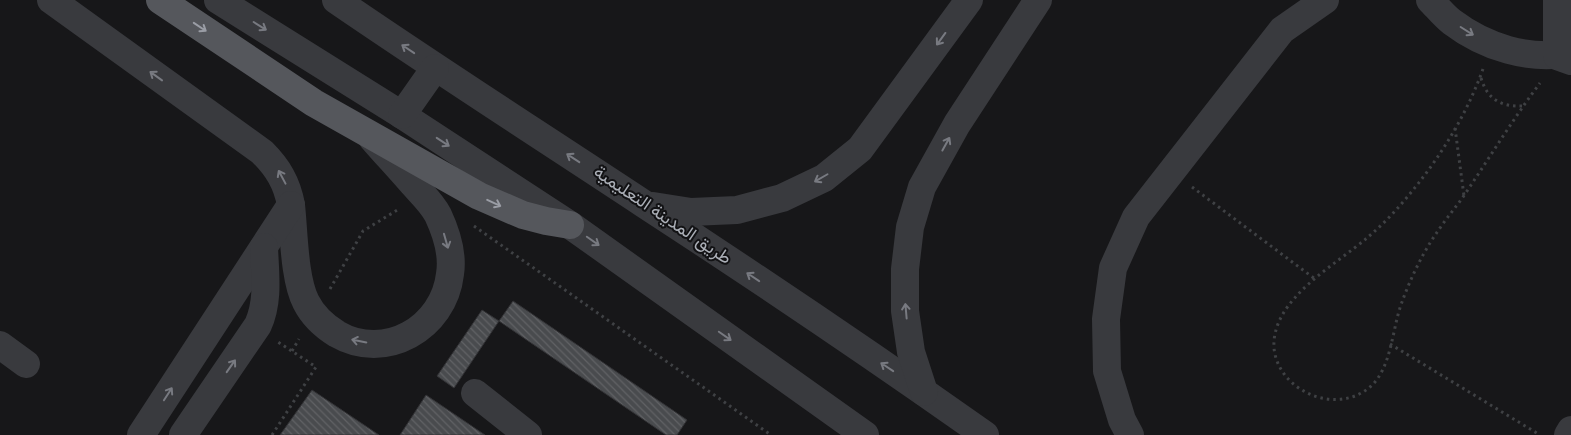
<svg xmlns="http://www.w3.org/2000/svg" width="1571" height="435" viewBox="0 0 1571 435" font-family="Overpass,Vazirmatn,sans-serif">
<style>
.building{fill:url(#building-back-hatch);stroke:#323235}
.lines{fill:none;stroke-linecap:round;stroke-linejoin:round}
.path{stroke:#3f4144;stroke-width:3;stroke-dasharray:2.5 4;stroke-linecap:butt}
.minor{stroke:#393a3e;stroke-width:28}
.major{stroke:#55575c;stroke-width:28}
.oneway{stroke:#787a81}
.oneway2{stroke:#9a9da5}
.labels{text-anchor:middle;dominant-baseline:central;stroke-width:4;stroke-linejoin:round;paint-order:stroke}
.street-label{font-size:18px;fill:#abafb7;stroke:#121214}
</style>
<defs>
<pattern id="building-back-hatch" width="6" height="6" patternUnits="userSpaceOnUse" patternTransform="scale(1.25)"><rect width="6" height="6" fill="#494b4e"/><path d="M-1 5l2 2M0 0l6 6M5-1l2 2" fill="none" stroke="#616265"/></pattern>
</defs>
<rect width="100%" height="100%" fill="#171719"/>
<g class="building">
<path d="M513 301 687 420 677 435H666L499 321Z"/>
<path d="M482 310 499 321 454 388 437 376Z"/>
<path d="M312 390 379 435H280Z"/>
<path d="M426 395 485 435H400Z"/>
</g>
<g class="lines">
<g class="path">
<path d="M1483 69C1468 111 1444 151 1417 185 1402 204 1386 222 1368 237 1336 265 1271 299 1274 348 1278 391 1336 416 1370 387 1392 368 1392 328 1402 302 1411 277 1424 250 1440 228 1448 216 1457 206 1465 194 1490 157 1513 119 1540 83"/>
<path d="M1481 78C1487 99 1501 107 1523 106"/>
<path d="M1455 128 1464 196"/>
<path d="M1192 187 1315 279"/>
<path d="M474 226 771 435"/>
<path d="M330 289 363 231 399 209"/>
<path d="M1390 344 1540 435"/>
<path d="M292 351 299 339"/>
<path d="M272 435 316 367 278 342"/>
</g>
<g class="minor">
<path d="M51 0 262 152C278 168 287 183 291 205 294 232 294 279 306 302 313 316 324 326 337 334 385 362 444 328 450 274 453 255 446 232 438 215 432 203 421 193 412 183 399 168 385 153 372 138"/>
<path d="M218 0 402 115 570 225 865 435"/>
<path d="M336 0C438 70 541 136 644 204 759 279 873 356 985 435"/>
<path d="M1430 0C1437 7 1444 16 1452 22 1485 47 1529 61 1571 53"/>
<path d="M1557 0V56L1571 61"/>
<path d="M402 115 435 68"/>
<path d="M653 206 691 212 737 210 782 198 824 178 860 149 969 0"/>
<path d="M0 345 26 364"/>
<path d="M924 392 911 352 905 311V269L910 227 922 187 957 124 1038 0"/>
<path d="M475 393 528 435"/>
<path d="M141 435 291 205"/>
<path d="M183 435 258 325C269 301 265 274 264 247"/>
<path d="M1130 435 1122 420 1107 371 1106 319 1113 268 1136 217 1282 30 1325 0"/>
<path d="M1568 435 1571 430"/>
</g>
<path class="major" d="M160 0 314 103 479 196 523 215 546 221 570 225"/>
</g>
<defs><path id="oneway-shaft" d="M-6 0H5M1.5-3L5.5 0L1.5 3" fill="none" stroke-width="1.6" stroke-linecap="round" stroke-linejoin="round" transform="scale(1.25)"/></defs>
<g class="oneway">
<use href="#oneway-shaft" transform="translate(260 26) rotate(32)"/>
<use href="#oneway-shaft" transform="translate(1467 31) rotate(32)"/>
<use href="#oneway-shaft" transform="translate(941 39) rotate(126)"/>
<use href="#oneway-shaft" transform="translate(408 49) rotate(-146)"/>
<use href="#oneway-shaft" transform="translate(156 76) rotate(-144)"/>
<use href="#oneway-shaft" transform="translate(443 142) rotate(33)"/>
<use href="#oneway-shaft" transform="translate(946 144) rotate(-61)"/>
<use href="#oneway-shaft" transform="translate(573 158) rotate(-147)"/>
<use href="#oneway-shaft" transform="translate(282 177) rotate(-118)"/>
<use href="#oneway-shaft" transform="translate(821 178) rotate(150)"/>
<use href="#oneway-shaft" transform="translate(446 241) rotate(74)"/>
<use href="#oneway-shaft" transform="translate(593 241) rotate(35)"/>
<use href="#oneway-shaft" transform="translate(753 277) rotate(-146)"/>
<use href="#oneway-shaft" transform="translate(906 311) rotate(-95)"/>
<use href="#oneway-shaft" transform="translate(725 336) rotate(35)"/>
<use href="#oneway-shaft" transform="translate(359 341) rotate(-169)"/>
<use href="#oneway-shaft" transform="translate(231 366) rotate(-55)"/>
<use href="#oneway-shaft" transform="translate(887 367) rotate(-146)"/>
<use href="#oneway-shaft" transform="translate(168 394) rotate(-57)"/>
</g>
<g class="oneway2">
<use href="#oneway-shaft" transform="translate(200 27) rotate(34)"/>
<use href="#oneway-shaft" transform="translate(494 203) rotate(25)"/>
</g>
<g class="labels">
<g class="street-label">
<text transform="translate(662 216) rotate(34)">طريق المدينة التعليمية</text>
</g>
</g>
</svg>
